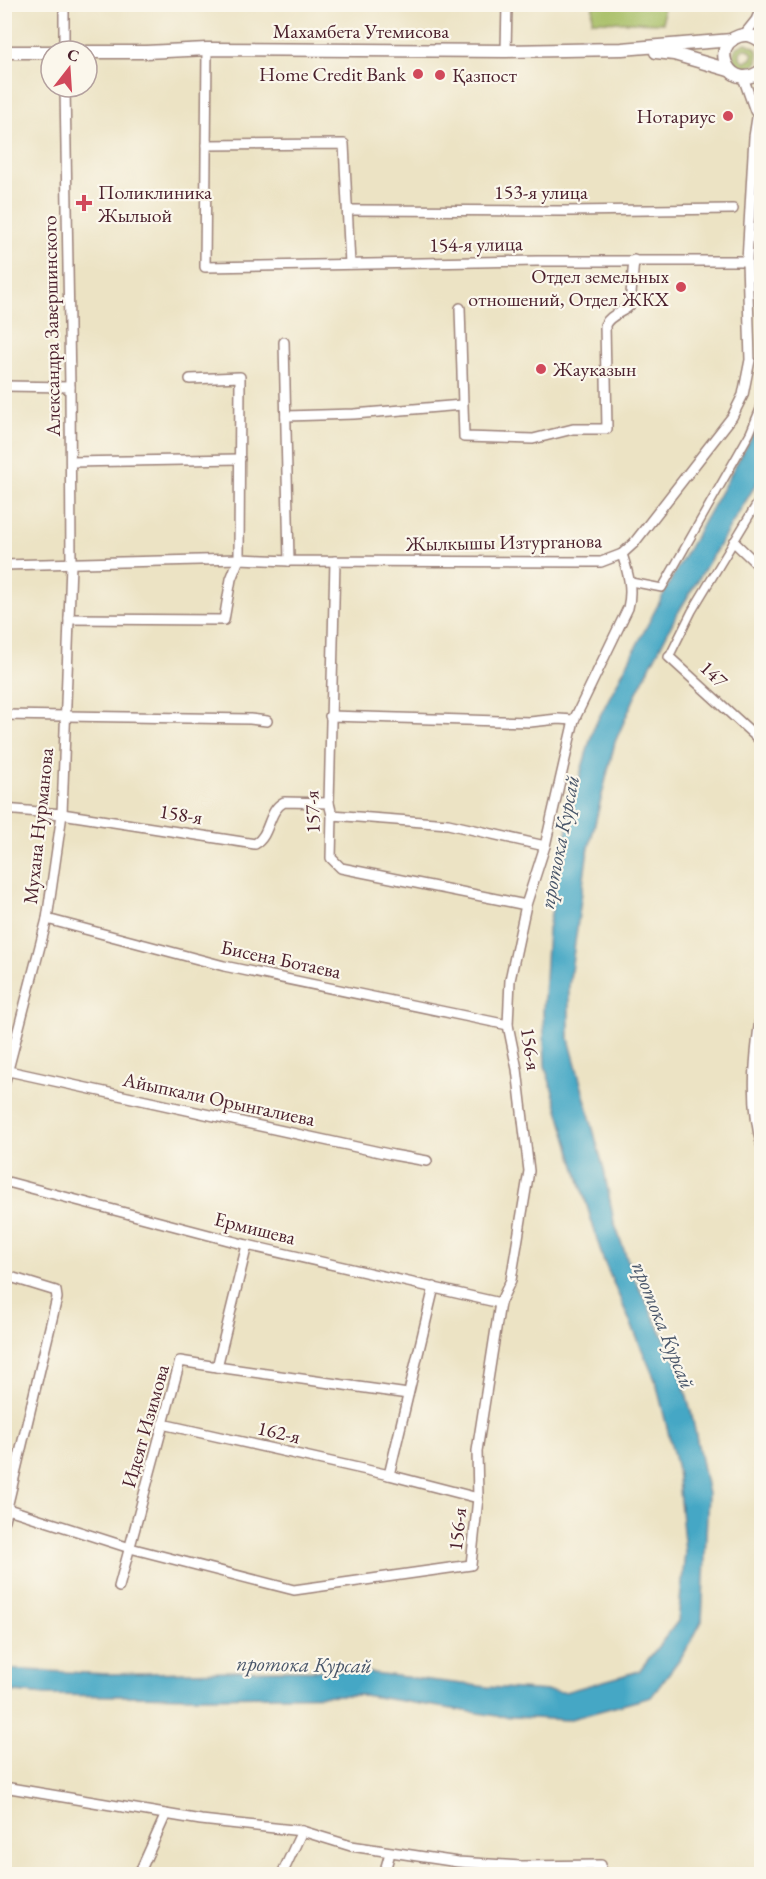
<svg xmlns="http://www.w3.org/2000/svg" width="766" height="1879" viewBox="0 0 766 1879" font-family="'EB Garamond',serif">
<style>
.green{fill:#a6bd63;stroke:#786e47;stroke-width:1.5;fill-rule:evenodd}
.water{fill:#45a7c5;stroke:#486378;stroke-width:1.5}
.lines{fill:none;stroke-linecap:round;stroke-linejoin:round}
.pedestrian-casing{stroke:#9b8178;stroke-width:10}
.minor-casing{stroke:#9b8178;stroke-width:12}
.tertiary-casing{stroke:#9b8178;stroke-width:15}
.pedestrian{stroke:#fff;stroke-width:7}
.minor{stroke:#fff;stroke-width:9}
.tertiary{stroke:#fff;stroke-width:12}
.poi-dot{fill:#d1495b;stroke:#fbf7ec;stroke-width:2}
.labels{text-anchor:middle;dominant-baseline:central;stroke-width:4.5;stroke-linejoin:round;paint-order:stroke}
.street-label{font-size:20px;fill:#4a1f2b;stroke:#fbf7ec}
.poi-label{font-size:20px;fill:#4a1f2b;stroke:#fbf7ec;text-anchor:end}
.water-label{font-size:21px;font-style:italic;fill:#485569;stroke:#fbf7ec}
</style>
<rect width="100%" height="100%" fill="#fbf7ec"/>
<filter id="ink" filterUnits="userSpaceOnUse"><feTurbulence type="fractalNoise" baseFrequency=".0167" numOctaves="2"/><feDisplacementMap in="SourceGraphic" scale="12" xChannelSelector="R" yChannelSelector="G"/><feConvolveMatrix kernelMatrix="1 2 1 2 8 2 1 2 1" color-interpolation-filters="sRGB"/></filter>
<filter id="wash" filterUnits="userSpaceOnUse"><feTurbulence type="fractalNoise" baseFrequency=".008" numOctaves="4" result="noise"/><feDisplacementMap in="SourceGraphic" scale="24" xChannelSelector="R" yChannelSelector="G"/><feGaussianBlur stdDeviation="1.35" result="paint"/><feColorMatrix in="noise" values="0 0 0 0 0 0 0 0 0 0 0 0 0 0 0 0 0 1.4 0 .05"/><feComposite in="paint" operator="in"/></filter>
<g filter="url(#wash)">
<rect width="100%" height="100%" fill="#ece3c4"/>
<g class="green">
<path d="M593 5H663V23L592 21Z"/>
<path d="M746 43 756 48 758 56 756 64 744 68C735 65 731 57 736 48ZM744 49H748L753 54 752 59 745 62 740 58V52Z"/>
</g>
<path class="water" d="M761 415V476L676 616 638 690 615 742 587 856 569 986V1039L604 1170 614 1222 634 1278 677 1363 691 1411 708 1494 702 1621 687 1649 651 1697 567 1720 497 1716 363 1695 202 1697 45 1695 5 1691V1669L107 1674 278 1670 356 1671 487 1687 565 1692 639 1671 678 1621 685 1552 677 1469 656 1382 603 1259 545 1066 543 1012 548 929 572 802 594 727 673 576 758 426Z"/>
</g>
<g filter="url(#ink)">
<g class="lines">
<g class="pedestrian-casing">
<g id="pedestrian">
<path d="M631 582 662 588 750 433 760 409 762 400"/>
<path d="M669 657 692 611 762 495"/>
</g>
</g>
<g class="minor-casing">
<g id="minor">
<path d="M744 35 756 20 760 11"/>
<path d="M207 49 205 267 537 261H747"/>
<path d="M64 51V4"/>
<path d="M506 51 507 4"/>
<path d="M744 80 755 111"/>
<path d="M206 145 344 144 350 264"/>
<path d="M349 210 567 211 733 209"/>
<path d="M460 308 464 437 533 439 573 429H607L605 325C610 314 623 313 630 305L634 260"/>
<path d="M284 342 289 561"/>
<path d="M4 386 70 387"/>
<path d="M286 416 354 414 462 405"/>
<path d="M71 462 240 459"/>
<path d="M734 542 762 569"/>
<path d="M335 561 329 803 332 815 331 858 341 868 526 905"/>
<path d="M4 565 239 559 289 561 601 562 622 554 634 543 732 417 743 395 750 360 747 261 754 137 762 86"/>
<path d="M69 619 224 620 231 579 239 559 240 377 190 379"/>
<path d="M669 657 762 742"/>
<path d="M4 715 250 719 267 721"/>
<path d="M330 716 530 722 558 719 574 720"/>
<path d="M4 809 62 814 255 844C271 835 267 811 284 802L329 803"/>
<path d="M332 815 448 824 545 846"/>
<path d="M47 919 224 966 508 1025"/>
<path d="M762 1006C755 1052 749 1101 762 1147"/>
<path d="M4 1070 393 1155 427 1161"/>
<path d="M4 1085 47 919 62 814 71 564 70 387 65 87"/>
<path d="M4 1181 247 1245 500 1303"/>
<path d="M4 1275 56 1291 57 1298 4 1520"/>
<path d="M217 1367 408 1394"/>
<path d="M162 1424 389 1475 478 1498"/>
<path d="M389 1475 434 1287"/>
<path d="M8 1509 130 1548 294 1590 471 1565 478 1498 477 1451 500 1303 511 1280 529 1171 517 1069 508 1025 510 980 526 905 545 846 574 720 628 608C633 588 628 573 622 554"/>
<path d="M119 1587 180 1361 217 1367 247 1245"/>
<path d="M4 1787 201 1820 302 1831 351 1846 458 1862 521 1866 601 1865 598 1874"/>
<path d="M139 1874 166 1814"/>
<path d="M282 1874 302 1831"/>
<path d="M384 1874 390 1853"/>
<path d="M761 1874 762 1873"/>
</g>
</g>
<g class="tertiary-casing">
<g id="tertiary">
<path d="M760 11 762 13"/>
<path d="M762 42C755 36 748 33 739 36 708 46 731 95 762 70"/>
<path d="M4 52H51"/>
<path d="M87 52H146L207 49 506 51 622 49 732 40"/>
<path d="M656 52 674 54 729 70"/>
</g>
</g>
<use href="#pedestrian" class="pedestrian"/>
<use href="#minor" class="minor"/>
<use href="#tertiary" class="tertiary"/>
</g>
</g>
<g class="poi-dot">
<circle cx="418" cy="74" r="6"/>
<circle cx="440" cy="75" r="6"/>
<circle cx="728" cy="116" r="6"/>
<path d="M81 194h6v6h6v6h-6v6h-6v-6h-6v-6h6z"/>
<circle cx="681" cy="287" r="6"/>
<circle cx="541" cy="369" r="6"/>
</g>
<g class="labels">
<g class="street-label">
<text x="361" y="31">Махамбета Утемисова</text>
<text x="541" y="192">153-я улица</text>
<text transform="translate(476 244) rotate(-1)">154-я улица</text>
<text transform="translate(51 326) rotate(-91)">Александра Завершинского</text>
<text transform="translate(504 542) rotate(-1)">Жылкышы Изтурганова</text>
<text transform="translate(714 674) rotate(43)">147</text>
<text transform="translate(312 812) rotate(-92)">157-я</text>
<text transform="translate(181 814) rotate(9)">158-я</text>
<text transform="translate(38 826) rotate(-84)">Мухана Нурманова</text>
<text transform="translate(281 959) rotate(12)">Бисена Ботаева</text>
<text transform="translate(531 1049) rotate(81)">156-я</text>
<text transform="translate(219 1099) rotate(12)">Айыпкали Орынгалиева</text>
<text transform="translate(255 1228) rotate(14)">Ермишева</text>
<text transform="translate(145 1426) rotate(-74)">Идеят Изимова</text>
<text transform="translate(279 1432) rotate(13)">162-я</text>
<text transform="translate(457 1529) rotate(-84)">156-я</text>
</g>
<g class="poi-label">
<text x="406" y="74">Home Credit Bank</text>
<text x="452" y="75" text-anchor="start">Қазпост</text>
<text x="716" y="116">Нотариус</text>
<text x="98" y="192" text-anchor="start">Поликлиника<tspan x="98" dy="23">Жылыой</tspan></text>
<text x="669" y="276">Отдел земельных<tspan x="669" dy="23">отношений, Отдел ЖКХ</tspan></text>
<text x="553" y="369" text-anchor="start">Жауказын</text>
</g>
<g class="water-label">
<text transform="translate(559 842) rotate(-79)">протока Курсай</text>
<text transform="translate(664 1325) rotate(68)">протока Курсай</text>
<text transform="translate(304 1664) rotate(1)">протока Курсай</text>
</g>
</g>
<rect width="766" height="1879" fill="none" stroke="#fbf7ec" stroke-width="24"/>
<g transform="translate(69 69) rotate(17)"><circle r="28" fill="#fbf7ec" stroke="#b4a19f" stroke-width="1.5"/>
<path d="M0-4.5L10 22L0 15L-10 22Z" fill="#d1495b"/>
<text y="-9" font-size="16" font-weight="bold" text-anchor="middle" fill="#4a1f2b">С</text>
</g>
</svg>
